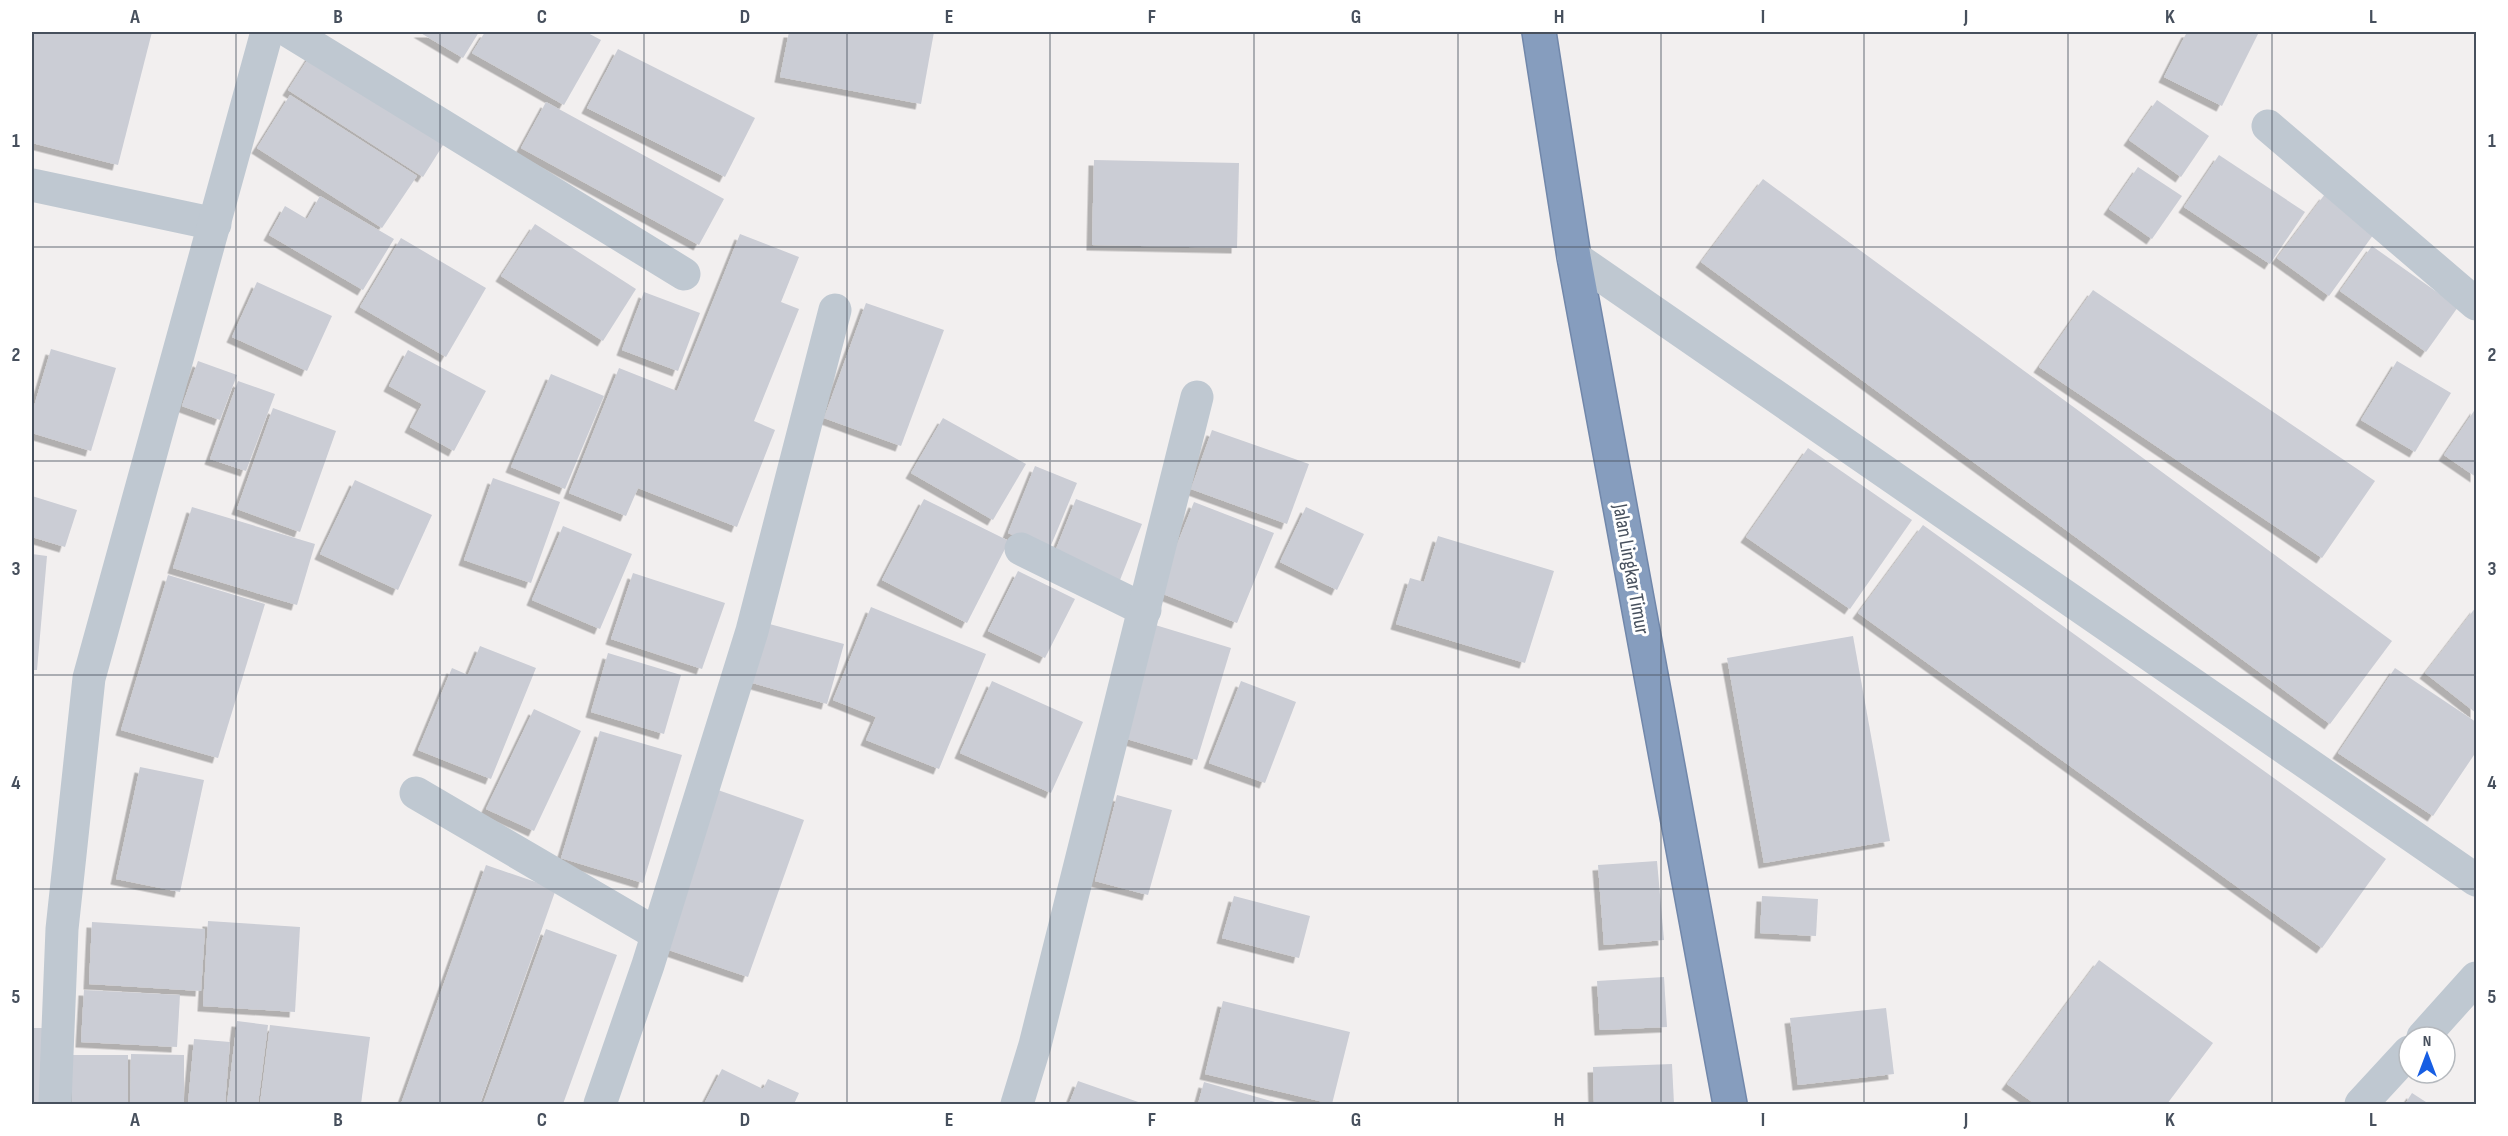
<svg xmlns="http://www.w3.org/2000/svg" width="2508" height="1136" viewBox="0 0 2508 1136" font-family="'Sofia Sans Condensed',sans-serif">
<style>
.building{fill:#cbcdd5;filter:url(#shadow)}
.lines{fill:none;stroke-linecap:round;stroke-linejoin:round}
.highway-casing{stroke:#7187aa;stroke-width:36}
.minor{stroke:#bfc8d1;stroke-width:33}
.highway{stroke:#869dbe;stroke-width:33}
.grid{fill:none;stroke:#47505d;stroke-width:1.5;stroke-opacity:0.55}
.labels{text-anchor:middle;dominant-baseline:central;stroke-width:6;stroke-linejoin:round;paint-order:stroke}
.street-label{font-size:21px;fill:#47505d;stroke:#fff}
.neatline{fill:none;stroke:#47505d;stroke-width:2}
.grid-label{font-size:20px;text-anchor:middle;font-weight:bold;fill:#47505d}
</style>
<defs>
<filter id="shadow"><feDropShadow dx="-5.5" dy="5.5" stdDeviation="0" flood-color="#0004"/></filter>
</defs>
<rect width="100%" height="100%" fill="#f2efef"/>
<g class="building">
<path d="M32 32H152L118 165 32 143Z"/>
<path d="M419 32H479L463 58Z"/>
<path d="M485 32H586L601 40 564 105 472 53Z"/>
<path d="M789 32H934L921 104 780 77Z"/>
<path d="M2187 32H2259L2222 106 2164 77Z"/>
<path d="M315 48 450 134 423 177 288 90Z"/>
<path d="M618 49 755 118 725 177 587 108Z"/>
<path d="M290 95 417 176 382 228 257 148Z"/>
<path d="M2157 100 2209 136 2181 177 2129 140Z"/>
<path d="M546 102 724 199 699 245 521 148Z"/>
<path d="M2219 155 2305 212 2270 264 2184 207Z"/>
<path d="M1094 160 1239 163 1237 248 1092 245Z"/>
<path d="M2138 167 2182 196 2152 239 2109 209Z"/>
<path d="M1763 179 2392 641 2330 724 1701 262Z"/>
<path d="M2325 194 2376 231 2329 296 2277 258Z"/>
<path d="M320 196 394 239 363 290 269 235 285 206 307 219Z"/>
<path d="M535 224 636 289 603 341 501 276Z"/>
<path d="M740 234 799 257 781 302 799 309 754 421 775 430 737 527 638 488 626 516 569 493 619 368 677 391Z"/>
<path d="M401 238 486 288 446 357 360 307Z"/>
<path d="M2372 246 2458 307 2426 352 2340 291Z"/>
<path d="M257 282 332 316 307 371 232 337Z"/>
<path d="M2093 290 2375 481 2322 558 2039 367Z"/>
<path d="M644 292 700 313 678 371 622 350Z"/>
<path d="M866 303 944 330 901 446 824 418Z"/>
<path d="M51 349 116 368 91 451 32 433V413Z"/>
<path d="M408 350 486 391 454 451 410 427 422 404 389 386Z"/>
<path d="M198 361 237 375 220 420 182 406Z"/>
<path d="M2397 361 2451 393 2415 452 2361 420Z"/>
<path d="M551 374 604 396 565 489 511 467Z"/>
<path d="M238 381 275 394 246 471 210 459Z"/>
<path d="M273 408 336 431 300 532 237 509Z"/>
<path d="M2476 408V477L2444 455Z"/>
<path d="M943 418 1026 464 993 520 911 473Z"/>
<path d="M1212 430 1309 464 1287 524 1191 489Z"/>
<path d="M1808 448 1912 520 1850 609 1746 537Z"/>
<path d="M1035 466 1077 483 1049 550 1008 533Z"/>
<path d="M493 478 560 502 531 583 464 560Z"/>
<path d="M355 480 432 515 398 590 320 554Z"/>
<path d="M32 496 77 510 65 547 32 537Z"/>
<path d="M924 499 1009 541 967 623 882 580Z"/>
<path d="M1076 499 1142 524 1120 580 1054 554Z"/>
<path d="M1194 502 1274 533 1237 623 1158 592Z"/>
<path d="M192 507 315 544 297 605 173 568Z"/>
<path d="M1306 507 1364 534 1337 590 1280 562Z"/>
<path d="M1923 525 2386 859 2322 948 1858 613Z"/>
<path d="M563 526 632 554 600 629 532 600Z"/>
<path d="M1438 536 1554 571 1525 663 1396 624 1410 578 1424 582Z"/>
<path d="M32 554 47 556 37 670H32Z"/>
<path d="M1018 571 1075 599 1045 658 988 631Z"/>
<path d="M633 573 725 603 702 669 611 639Z"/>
<path d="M168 575 265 604 218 758 121 730Z"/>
<path d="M871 607 986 654 939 769 866 740 876 717 833 700Z"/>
<path d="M2476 607V713L2425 673Z"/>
<path d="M758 621 844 644 827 704 742 680Z"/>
<path d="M1152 624 1231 648 1197 760 1117 736Z"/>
<path d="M1853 636 1890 841 1764 863 1727 658Z"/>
<path d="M480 646 536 668 491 779 418 750 452 668 468 675Z"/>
<path d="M608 653 681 675 664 734 591 712Z"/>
<path d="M2395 668 2476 722V752L2433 816 2338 753Z"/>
<path d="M992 681 1083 722 1051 793 960 753Z"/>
<path d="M1241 681 1296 702 1265 783 1209 763Z"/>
<path d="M534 709 581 731 534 831 486 809Z"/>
<path d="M600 731 682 755 643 883 561 858Z"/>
<path d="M140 767 204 780 180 892 116 879Z"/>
<path d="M715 789 804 820 748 977 660 947Z"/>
<path d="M1117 795 1172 810 1148 895 1095 881Z"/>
<path d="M1657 861 1664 940 1604 945 1598 865Z"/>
<path d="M486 865 556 889 480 1104H401Z"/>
<path d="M1234 896 1310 916 1299 958 1222 938Z"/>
<path d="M1762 896 1818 899 1816 936 1760 933Z"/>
<path d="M208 921 300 927 295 1012 203 1006Z"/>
<path d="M92 922 205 929 201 991 89 984Z"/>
<path d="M546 929 617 955 563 1104H483Z"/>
<path d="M2099 960 2213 1043 2167 1104H2035L2007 1084Z"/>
<path d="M1664 977 1667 1027 1600 1030 1597 981Z"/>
<path d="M84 990 180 995 177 1047 81 1042Z"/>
<path d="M1223 1001 1350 1032 1332 1104 1205 1074Z"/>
<path d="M1886 1008 1894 1074 1798 1085 1790 1018Z"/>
<path d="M237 1021 268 1025 258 1104H227Z"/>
<path d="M270 1025 370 1037 361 1104H260Z"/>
<rect x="32" y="1028" width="13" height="76"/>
<path d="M194 1039 230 1042 225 1104H188Z"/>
<path d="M131 1054 184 1055V1104H130Z"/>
<rect x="72" y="1055" width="56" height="49"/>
<path d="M1672 1064 1674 1104H1594L1593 1067Z"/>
<path d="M722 1069 763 1089 768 1079 799 1093 794 1104H704Z"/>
<path d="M1078 1081 1144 1104H1069Z"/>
<path d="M1204 1082 1282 1104H1198Z"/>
<path d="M2412 1093 2429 1104H2405Z"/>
</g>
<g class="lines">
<g class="highway-casing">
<path id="highway" d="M1539 32 1574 257 1730 1104"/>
</g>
<g class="minor">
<path d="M290 32 684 274"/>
<path d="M2268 126 2476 304"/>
<path d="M32 185 215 224"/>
<path d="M1574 257 2476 880"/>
<path d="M1021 549 1145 610"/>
<path d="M416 793 657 934"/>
<path d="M2423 1037 2476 978"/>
<path d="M55 1104 62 929 89 678 267 32"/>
<path d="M600 1104 648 965 752 631 835 310"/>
<path d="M1017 1104 1035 1045 1197 397"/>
<path d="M2361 1104 2409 1052"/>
</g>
<use href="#highway" class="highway"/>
</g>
<path class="grid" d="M236 32V1104M440 32V1104M644 32V1104M847 32V1104M1050 32V1104M1254 32V1104M1458 32V1104M1661 32V1104M1864 32V1104M2068 32V1104M2272 32V1104M32 247H2476M32 461H2476M32 675H2476M32 889H2476"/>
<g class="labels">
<g class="street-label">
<text transform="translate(1631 569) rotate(80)">Jalan Lingkar Timur</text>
</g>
</g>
<rect width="2508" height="1136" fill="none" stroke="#ffffff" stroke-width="66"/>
<g transform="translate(2427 1055)"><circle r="28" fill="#ffffff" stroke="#b5b9be" stroke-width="1.5"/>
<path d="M0-4.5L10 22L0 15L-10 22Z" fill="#175ee3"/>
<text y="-9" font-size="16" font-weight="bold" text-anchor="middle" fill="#47505d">N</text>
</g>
<rect x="33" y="33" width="2442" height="1070" class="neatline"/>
<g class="grid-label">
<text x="135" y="23">A</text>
<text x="338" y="23">B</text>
<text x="542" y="23">C</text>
<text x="745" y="23">D</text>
<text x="949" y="23">E</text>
<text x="1152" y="23">F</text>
<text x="1356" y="23">G</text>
<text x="1559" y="23">H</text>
<text x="1763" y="23">I</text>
<text x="1966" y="23">J</text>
<text x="2170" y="23">K</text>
<text x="2373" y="23">L</text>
<text x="16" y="147">1</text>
<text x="2492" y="147">1</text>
<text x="16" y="361">2</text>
<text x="2492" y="361">2</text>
<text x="16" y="575">3</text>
<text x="2492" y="575">3</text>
<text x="16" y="789">4</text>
<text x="2492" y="789">4</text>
<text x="16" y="1003">5</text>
<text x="2492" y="1003">5</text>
<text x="135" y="1126">A</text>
<text x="338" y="1126">B</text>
<text x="542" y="1126">C</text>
<text x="745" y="1126">D</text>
<text x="949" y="1126">E</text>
<text x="1152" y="1126">F</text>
<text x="1356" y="1126">G</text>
<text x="1559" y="1126">H</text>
<text x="1763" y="1126">I</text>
<text x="1966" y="1126">J</text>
<text x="2170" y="1126">K</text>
<text x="2373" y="1126">L</text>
</g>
</svg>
